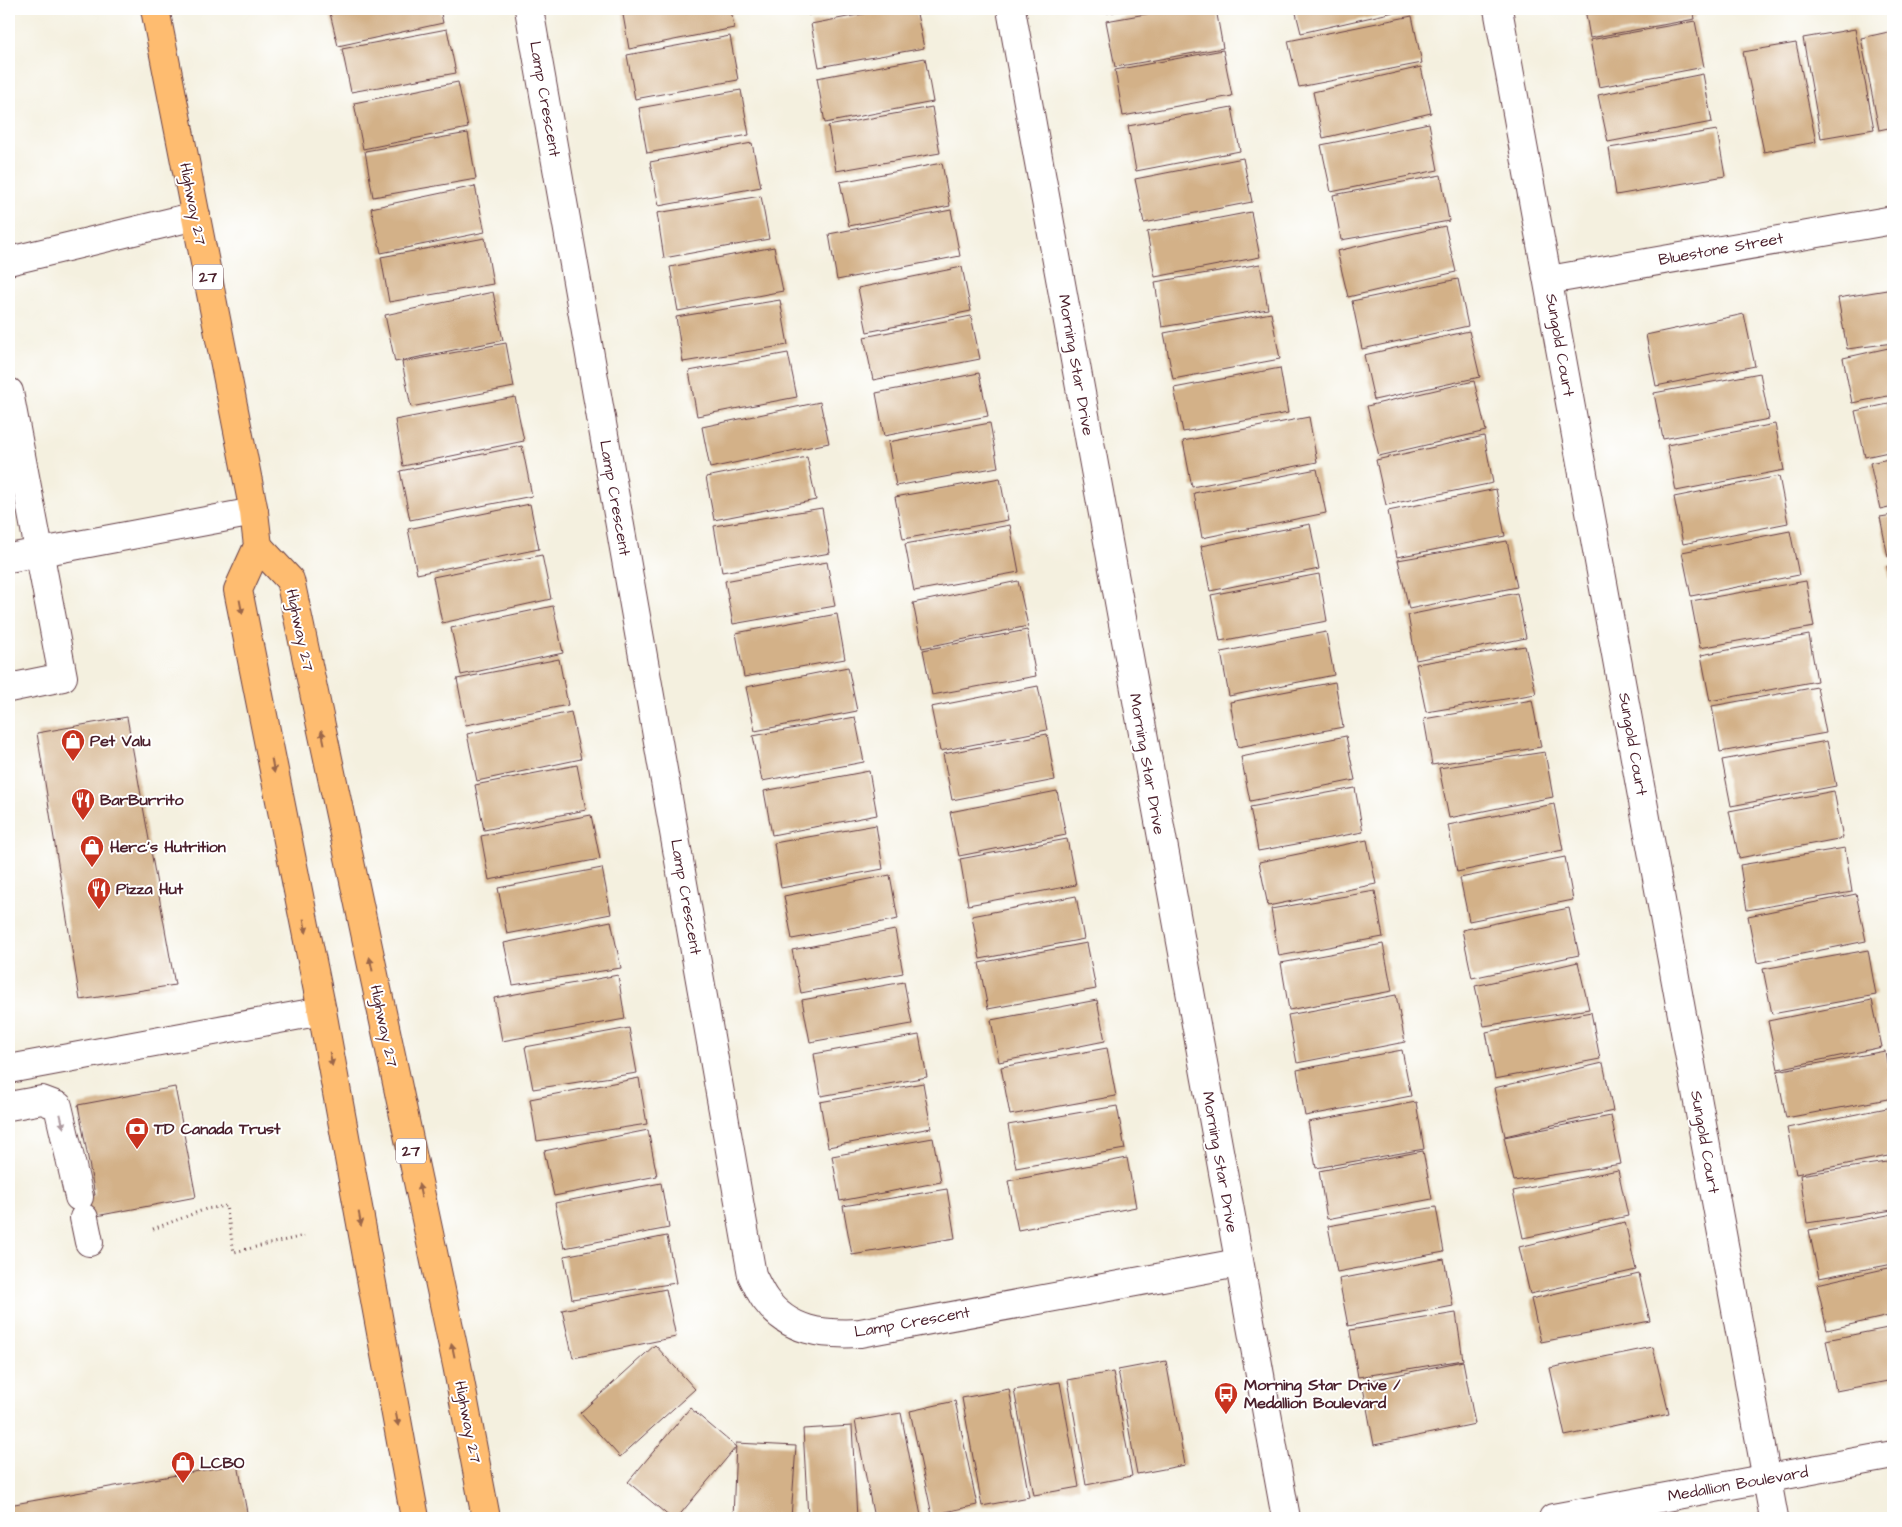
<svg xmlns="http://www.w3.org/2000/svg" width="1902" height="1527" viewBox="0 0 1902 1527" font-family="'Architects Daughter',sans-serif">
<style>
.building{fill:#d3b188}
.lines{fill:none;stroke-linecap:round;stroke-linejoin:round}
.minor-casing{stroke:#643e46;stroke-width:30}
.major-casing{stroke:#643e46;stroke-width:30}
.path{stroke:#643e46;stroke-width:3;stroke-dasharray:1 4;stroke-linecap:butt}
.minor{stroke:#fff;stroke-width:28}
.major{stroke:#febc70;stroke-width:28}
.oneway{fill:#9b664a}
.oneway2{fill:#ae9aa0}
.labels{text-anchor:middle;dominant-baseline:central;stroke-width:4;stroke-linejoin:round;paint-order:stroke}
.shield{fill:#fff;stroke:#80626b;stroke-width:1}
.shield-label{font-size:15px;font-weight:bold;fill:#4a1f2b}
.street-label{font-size:16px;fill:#4a1f2b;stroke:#fff}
.poi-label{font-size:16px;font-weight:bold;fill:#4a1f2b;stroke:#fff;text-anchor:start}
</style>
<rect width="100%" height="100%" fill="#fff"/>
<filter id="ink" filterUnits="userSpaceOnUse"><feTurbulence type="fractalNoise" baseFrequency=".02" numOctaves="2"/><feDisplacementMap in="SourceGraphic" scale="10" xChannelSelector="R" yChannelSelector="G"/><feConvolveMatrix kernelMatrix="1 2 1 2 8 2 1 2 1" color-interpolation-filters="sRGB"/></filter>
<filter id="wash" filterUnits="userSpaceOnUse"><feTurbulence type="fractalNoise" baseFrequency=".0096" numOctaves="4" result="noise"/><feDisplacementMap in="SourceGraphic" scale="20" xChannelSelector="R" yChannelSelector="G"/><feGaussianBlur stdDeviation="1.12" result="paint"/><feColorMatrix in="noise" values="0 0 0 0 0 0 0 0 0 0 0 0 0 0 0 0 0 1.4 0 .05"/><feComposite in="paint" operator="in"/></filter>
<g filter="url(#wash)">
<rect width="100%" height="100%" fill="#f4f0df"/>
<g id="blocks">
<g class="building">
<path d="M329 9H440L443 23 338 46Z"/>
<path d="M622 9H731L734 28 629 49Z"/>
<path d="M806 9H838V10L808 15Z"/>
<path d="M889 9H916L924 48 819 67 811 24Z"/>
<path d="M1106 9H1124V10L1107 13Z"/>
<path d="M1174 9H1216L1223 48 1115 67 1106 21Z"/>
<path d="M1295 9H1403V10L1301 33Z"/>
<path d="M1585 9H1693L1695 19 1590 38Z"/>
<path d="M1412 16 1422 63 1299 87 1288 41Z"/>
<path d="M1695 21 1704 67 1599 87 1590 40Z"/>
<path d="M447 29 456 73 351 92 342 49Z"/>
<path d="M1855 29 1874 129 1821 138 1803 38Z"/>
<path d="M1893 31V127L1879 130 1861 38Z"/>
<path d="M730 36 738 80 635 99 627 55Z"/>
<path d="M1796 43 1816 142 1764 152 1743 52Z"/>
<path d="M1223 50 1232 96 1123 116 1115 70Z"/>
<path d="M925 58 933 102 825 123 817 78Z"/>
<path d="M1421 67 1431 113 1323 138 1313 92Z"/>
<path d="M1703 74 1712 122 1608 142 1598 95Z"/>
<path d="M458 82 468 128 363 149 354 103Z"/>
<path d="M741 90 749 135 647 153 639 108Z"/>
<path d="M932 107 940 153 836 171 828 126Z"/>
<path d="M1232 107 1240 151 1136 171 1128 126Z"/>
<path d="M1429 123 1438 170 1331 192 1321 145Z"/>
<path d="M1717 130 1725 176 1616 195 1609 148Z"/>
<path d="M468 133 476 179 373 197 365 151Z"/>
<path d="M752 143 761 187 659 206 650 162Z"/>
<path d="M1243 158 1252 202 1144 223 1135 179Z"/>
<path d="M942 163 950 206 849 226 840 182Z"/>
<path d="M1441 175 1449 221 1341 240 1333 195Z"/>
<path d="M475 186 485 232 381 253 371 208Z"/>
<path d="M761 196 769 239 664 258 657 213Z"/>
<path d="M951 210 960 256 837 280 829 234Z"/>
<path d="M1251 212 1260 257 1155 277 1147 232Z"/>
<path d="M1445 226 1456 272 1348 297 1337 251Z"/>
<path d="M485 238 493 284 389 302 381 257Z"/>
<path d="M774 247 783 291 678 311 670 267Z"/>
<path d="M1260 264 1268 309 1162 327 1155 282Z"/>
<path d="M962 267 971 311 867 332 858 288Z"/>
<path d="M1458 279 1468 326 1362 349 1352 301Z"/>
<path d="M1893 289V343L1847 349 1838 298Z"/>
<path d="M493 292 503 340 395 362 385 315Z"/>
<path d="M780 300 788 345 683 362 676 317Z"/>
<path d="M1271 313 1280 359 1173 379 1164 333Z"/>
<path d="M1744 314 1755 366 1656 386 1646 335Z"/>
<path d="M971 316 980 359 873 380 864 337Z"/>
<path d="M1469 331 1480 377 1374 400 1364 355Z"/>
<path d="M506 343 514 387 411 407 402 362Z"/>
<path d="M1893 347V395L1852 403 1843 358Z"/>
<path d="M788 353 797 397 697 416 689 371Z"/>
<path d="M1280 368 1288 413 1183 432 1174 388Z"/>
<path d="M979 373 988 416 884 436 876 393Z"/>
<path d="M1760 373 1769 419 1663 439 1654 393Z"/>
<path d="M1474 381 1486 431 1379 456 1367 406Z"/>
<path d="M515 397 524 441 403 466 395 420Z"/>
<path d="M820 402 829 443 710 468 702 427Z"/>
<path d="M1893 403V451L1865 457 1855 411Z"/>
<path d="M1309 417 1317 462 1192 487 1183 441Z"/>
<path d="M990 423 998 467 896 486 888 442Z"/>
<path d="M1775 424 1784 470 1676 491 1667 445Z"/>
<path d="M1484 436 1493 483 1386 505 1376 460Z"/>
<path d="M522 446 532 496 410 520 400 471Z"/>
<path d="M807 457 816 500 714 520 706 477Z"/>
<path d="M1893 458V506L1880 509 1870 463Z"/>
<path d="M1317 469 1326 513 1202 538 1194 493Z"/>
<path d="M1779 476 1788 523 1683 544 1674 497Z"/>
<path d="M1000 478 1008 520 903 539 895 497Z"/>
<path d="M1496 489 1505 536 1397 557 1388 511Z"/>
<path d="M530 504 539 549 417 574 408 529Z"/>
<path d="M822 508 830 553 722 572 714 526Z"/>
<path d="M1893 515V557H1888L1880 517Z"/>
<path d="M1310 524 1319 569 1210 591 1201 546Z"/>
<path d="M1010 525 1019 572 914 591 905 544Z"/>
<path d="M1790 531 1799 575 1691 596 1682 552Z"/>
<path d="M1507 541 1517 587 1409 609 1398 560Z"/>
<path d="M542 555 551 599 442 623 433 577Z"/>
<path d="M827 562 835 606 733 624 725 581Z"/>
<path d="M1893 565V591H1892L1887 566Z"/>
<path d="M1319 574 1327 621 1220 641 1211 595Z"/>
<path d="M1018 581 1028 626 922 648 913 603Z"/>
<path d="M1806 581 1814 627 1700 648 1691 601Z"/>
<path d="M1517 593 1526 638 1416 660 1408 615Z"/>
<path d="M553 606 563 653 461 675 451 628Z"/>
<path d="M837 614 845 659 744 677 736 633Z"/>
<path d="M1027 630 1036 676 932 695 923 650Z"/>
<path d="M1326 632 1334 675 1229 696 1221 652Z"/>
<path d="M1809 635 1817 681 1710 701 1701 655Z"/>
<path d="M1525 646 1536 694 1426 712 1416 664Z"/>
<path d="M559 659 568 705 466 725 457 679Z"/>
<path d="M848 667 857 711 755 731 746 687Z"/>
<path d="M1335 682 1343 727 1238 747 1230 702Z"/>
<path d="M1038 686 1047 730 940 751 931 707Z"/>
<path d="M1817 687 1826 733 1720 752 1712 706Z"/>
<path d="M1532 700 1541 747 1432 765 1424 719Z"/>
<path d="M571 712 581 759 477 781 467 734Z"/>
<path d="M127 717 175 985 80 1000 37 733Z"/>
<path d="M855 717 864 762 762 781 753 736Z"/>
<path d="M1047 734 1055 780 952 800 943 754Z"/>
<path d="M1346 736 1355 780 1250 801 1241 757Z"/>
<path d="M1827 741 1836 786 1731 806 1722 760Z"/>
<path d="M1545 752 1553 797 1449 818 1439 768Z"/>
<path d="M577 765 586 810 484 830 475 785Z"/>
<path d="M869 771 877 815 772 835 764 791Z"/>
<path d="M1355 788 1363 832 1258 851 1250 807Z"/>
<path d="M1057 791 1066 835 959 856 950 812Z"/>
<path d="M1834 791 1843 838 1739 858 1729 811Z"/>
<path d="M1554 804 1563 850 1457 872 1448 825Z"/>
<path d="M591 815 600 859 489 880 481 836Z"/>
<path d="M876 825 883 869 781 888 774 843Z"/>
<path d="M1067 839 1076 885 968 905 960 859Z"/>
<path d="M1367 840 1376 884 1268 906 1259 862Z"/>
<path d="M1845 848 1852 892 1747 910 1740 865Z"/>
<path d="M1565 857 1573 900 1469 921 1460 878Z"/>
<path d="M602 868 611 914 507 934 498 888Z"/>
<path d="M890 875 898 919 792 939 784 896Z"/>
<path d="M1375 891 1383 937 1279 956 1271 909Z"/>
<path d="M1856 894 1866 941 1757 963 1748 916Z"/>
<path d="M1076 896 1084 939 980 959 972 916Z"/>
<path d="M1569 908 1579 955 1472 978 1462 930Z"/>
<path d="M611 921 621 968 513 985 504 943Z"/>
<path d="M895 930 903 973 801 993 792 950Z"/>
<path d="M1087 943 1096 989 988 1009 979 963Z"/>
<path d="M1383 944 1392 991 1289 1010 1281 963Z"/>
<path d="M1868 950 1876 995 1772 1014 1763 969Z"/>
<path d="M1578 962 1589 1009 1484 1026 1475 986Z"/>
<path d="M618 975 625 1019 502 1041 494 998Z"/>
<path d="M904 982 912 1024 810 1042 802 1000Z"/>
<path d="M1396 995 1405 1042 1297 1063 1288 1015Z"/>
<path d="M1097 1000 1105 1041 999 1062 991 1020Z"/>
<path d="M1872 1000 1882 1047 1778 1069 1768 1021Z"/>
<path d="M1591 1012 1600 1059 1495 1079 1486 1032Z"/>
<path d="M629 1028 637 1073 533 1089 525 1047Z"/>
<path d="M919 1035 927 1077 821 1096 814 1054Z"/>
<path d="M1107 1048 1116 1096 1010 1115 1001 1067Z"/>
<path d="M1402 1050 1411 1096 1305 1116 1297 1070Z"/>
<path d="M1885 1051 1893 1098 1786 1118 1777 1071Z"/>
<path d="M1603 1063 1613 1111 1505 1136 1494 1088Z"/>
<path d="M639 1078 647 1124 537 1141 530 1099Z"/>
<path d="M923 1083 931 1128 828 1147 820 1102Z"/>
<path d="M175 1087 196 1197 75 1220 71 1199 95 1195 78 1105Z"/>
<path d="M1416 1102 1424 1149 1316 1168 1308 1122Z"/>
<path d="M1117 1106 1125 1149 1016 1168 1008 1125Z"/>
<path d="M1892 1107 1893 1155 1796 1174 1787 1128Z"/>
<path d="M1611 1116 1621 1164 1514 1181 1504 1137Z"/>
<path d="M648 1130 657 1176 554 1196 544 1151Z"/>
<path d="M933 1138 941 1182 840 1201 832 1156Z"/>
<path d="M1423 1151 1432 1199 1327 1219 1319 1171Z"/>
<path d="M1127 1158 1136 1207 1018 1230 1008 1181Z"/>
<path d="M1893 1161V1210L1807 1223 1800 1175Z"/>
<path d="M1618 1170 1628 1216 1523 1238 1513 1191Z"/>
<path d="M661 1183 669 1228 564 1248 555 1203Z"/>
<path d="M947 1189 955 1238 852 1255 843 1206Z"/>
<path d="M1436 1207 1444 1252 1337 1272 1328 1226Z"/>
<path d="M1893 1214V1264L1819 1278 1809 1230Z"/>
<path d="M1625 1222 1636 1270 1530 1294 1519 1247Z"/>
<path d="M667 1236 676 1283 572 1299 564 1256Z"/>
<path d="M1444 1259 1453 1306 1348 1326 1339 1279Z"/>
<path d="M1893 1267V1315L1827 1330 1817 1284Z"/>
<path d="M1639 1274 1650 1321 1541 1342 1531 1299Z"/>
<path d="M666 1289 676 1337 573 1358 562 1310Z"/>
<path d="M1456 1313 1463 1360 1358 1377 1350 1330Z"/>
<path d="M1893 1327V1380L1836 1391 1826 1340Z"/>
<path d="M655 1345 695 1389 620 1457 580 1413Z"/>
<path d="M1653 1347 1669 1414 1565 1436 1550 1368Z"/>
<path d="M1166 1361 1185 1465 1137 1474 1118 1370Z"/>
<path d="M1463 1361 1475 1424 1374 1445 1362 1382Z"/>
<path d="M1113 1372 1132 1476 1086 1485 1068 1380Z"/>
<path d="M1060 1382 1079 1487 1034 1495 1014 1390Z"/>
<path d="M1009 1389 1029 1497 982 1506 962 1398Z"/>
<path d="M955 1401 977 1505 932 1515 910 1411Z"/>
<path d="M690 1408 736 1447 677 1518H671L628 1482Z"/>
<path d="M901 1413 921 1516 874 1518 855 1421Z"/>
<path d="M852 1426 857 1518H808L803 1429Z"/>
<path d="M736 1443 796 1446 791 1518H733Z"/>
<path d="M238 1464 248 1518H9V1505Z"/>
</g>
</g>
</g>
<g filter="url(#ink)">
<use href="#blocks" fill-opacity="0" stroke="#643e46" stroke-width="1"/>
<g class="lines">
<g class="minor-casing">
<g id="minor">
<path d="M529 9 752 1275C756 1283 760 1292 765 1299 789 1332 823 1335 860 1333L1238 1263"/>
<path d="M1011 9 1286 1518"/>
<path d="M1498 9 1774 1518"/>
<path d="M9 261 196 216"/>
<path d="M1549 280 1893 220"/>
<path d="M9 392 63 677 9 688"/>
<path d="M9 558 254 512"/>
<path d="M9 1069 322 1011"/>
<path d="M9 1106 42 1100 58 1106 79 1197"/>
<path d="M84 1218 89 1242"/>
<path d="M1553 1518 1893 1455"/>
</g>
</g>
<g class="major-casing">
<g id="major">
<path d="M155 9 254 512 258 546 238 590 322 1011 415 1518"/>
<path d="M258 546 290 580 457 1365 486 1518"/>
</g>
</g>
<path class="path" d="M153 1229 206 1209 226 1206 234 1252 304 1236"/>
<use href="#minor" class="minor"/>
<use href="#major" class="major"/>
</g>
<defs><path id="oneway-solid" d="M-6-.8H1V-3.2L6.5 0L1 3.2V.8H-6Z" transform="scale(1.25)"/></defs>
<g class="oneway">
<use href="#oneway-solid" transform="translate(241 607) rotate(79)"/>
<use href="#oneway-solid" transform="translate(323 737) rotate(-102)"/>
<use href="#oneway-solid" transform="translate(273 766) rotate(79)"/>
<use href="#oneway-solid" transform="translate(305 926) rotate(79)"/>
<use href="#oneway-solid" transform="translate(371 964) rotate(-102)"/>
<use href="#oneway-solid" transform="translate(331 1059) rotate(80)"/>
<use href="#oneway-solid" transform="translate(420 1191) rotate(-102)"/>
<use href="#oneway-solid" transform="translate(360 1219) rotate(80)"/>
<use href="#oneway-solid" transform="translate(453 1350) rotate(-102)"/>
<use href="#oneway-solid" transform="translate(397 1419) rotate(80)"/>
</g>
<use class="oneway2" href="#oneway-solid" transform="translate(62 1121) rotate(77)"/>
</g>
<defs>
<g id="shop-pin" transform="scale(1.25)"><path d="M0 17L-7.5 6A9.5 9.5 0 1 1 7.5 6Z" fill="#c8321e" stroke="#fff"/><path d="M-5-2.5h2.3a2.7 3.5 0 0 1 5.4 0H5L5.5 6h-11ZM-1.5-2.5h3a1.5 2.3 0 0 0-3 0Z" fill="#fff"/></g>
<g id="restaurant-pin" transform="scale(1.25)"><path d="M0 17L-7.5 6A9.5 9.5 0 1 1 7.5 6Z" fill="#c8321e" stroke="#fff"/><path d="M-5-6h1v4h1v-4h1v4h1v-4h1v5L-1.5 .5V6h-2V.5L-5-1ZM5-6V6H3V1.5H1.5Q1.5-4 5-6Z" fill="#fff"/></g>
<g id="bank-pin" transform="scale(1.25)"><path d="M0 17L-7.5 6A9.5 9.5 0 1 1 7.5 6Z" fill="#c8321e" stroke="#fff"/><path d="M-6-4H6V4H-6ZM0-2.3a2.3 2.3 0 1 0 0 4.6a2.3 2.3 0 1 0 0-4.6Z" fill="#fff"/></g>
<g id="bus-pin" transform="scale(1.25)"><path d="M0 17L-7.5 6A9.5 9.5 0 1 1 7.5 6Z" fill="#c8321e" stroke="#fff"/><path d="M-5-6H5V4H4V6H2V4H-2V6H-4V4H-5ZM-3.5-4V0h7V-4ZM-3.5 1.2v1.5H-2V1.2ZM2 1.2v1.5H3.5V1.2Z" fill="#fff"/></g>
</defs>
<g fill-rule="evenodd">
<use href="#shop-pin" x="73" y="741"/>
<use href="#restaurant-pin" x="83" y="800"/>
<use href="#shop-pin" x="92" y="847"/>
<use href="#restaurant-pin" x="99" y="889"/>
<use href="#bank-pin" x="137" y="1129"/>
<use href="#bus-pin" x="1226" y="1394"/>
<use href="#shop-pin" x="183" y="1463"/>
</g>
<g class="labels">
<g class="shield">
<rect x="193" y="264.5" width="30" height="25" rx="4"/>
<rect x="396" y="1138.5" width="30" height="25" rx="4"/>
</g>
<g class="shield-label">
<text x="208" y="277">27</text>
<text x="411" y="1151">27</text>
</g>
<g class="street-label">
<text transform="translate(545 99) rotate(80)">Lamp Crescent</text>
<text transform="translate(193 204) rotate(79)">Highway 27</text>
<text transform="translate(1721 249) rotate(-10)">Bluestone Street</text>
<text transform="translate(1560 345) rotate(80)">Sungold Court</text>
<text transform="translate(1076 365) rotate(80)">Morning Star Drive</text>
<text transform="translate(615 498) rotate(80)">Lamp Crescent</text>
<text transform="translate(300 630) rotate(78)">Highway 27</text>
<text transform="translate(1633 744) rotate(80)">Sungold Court</text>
<text transform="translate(1147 764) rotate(80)">Morning Star Drive</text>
<text transform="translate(686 897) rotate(80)">Lamp Crescent</text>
<text transform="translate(384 1026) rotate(78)">Highway 27</text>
<text transform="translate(1705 1142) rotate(80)">Sungold Court</text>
<text transform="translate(1220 1162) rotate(80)">Morning Star Drive</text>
<text transform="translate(912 1322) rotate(-10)">Lamp Crescent</text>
<text transform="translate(468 1422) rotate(79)">Highway 27</text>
<text transform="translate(1738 1484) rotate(-10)">Medallion Boulevard</text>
</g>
<g class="poi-label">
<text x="90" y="741">Pet Valu</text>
<text x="100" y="800">BarBurrito</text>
<text x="110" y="847">Herc's Hutrition</text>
<text x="116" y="889">Pizza Hut</text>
<text x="154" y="1129">TD Canada Trust</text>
<text x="1244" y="1385">Morning Star Drive /<tspan x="1244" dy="18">Medallion Boulevard</tspan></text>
<text x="200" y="1463">LCBO</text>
</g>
</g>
<rect width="1902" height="1527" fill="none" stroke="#fff" stroke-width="30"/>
</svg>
